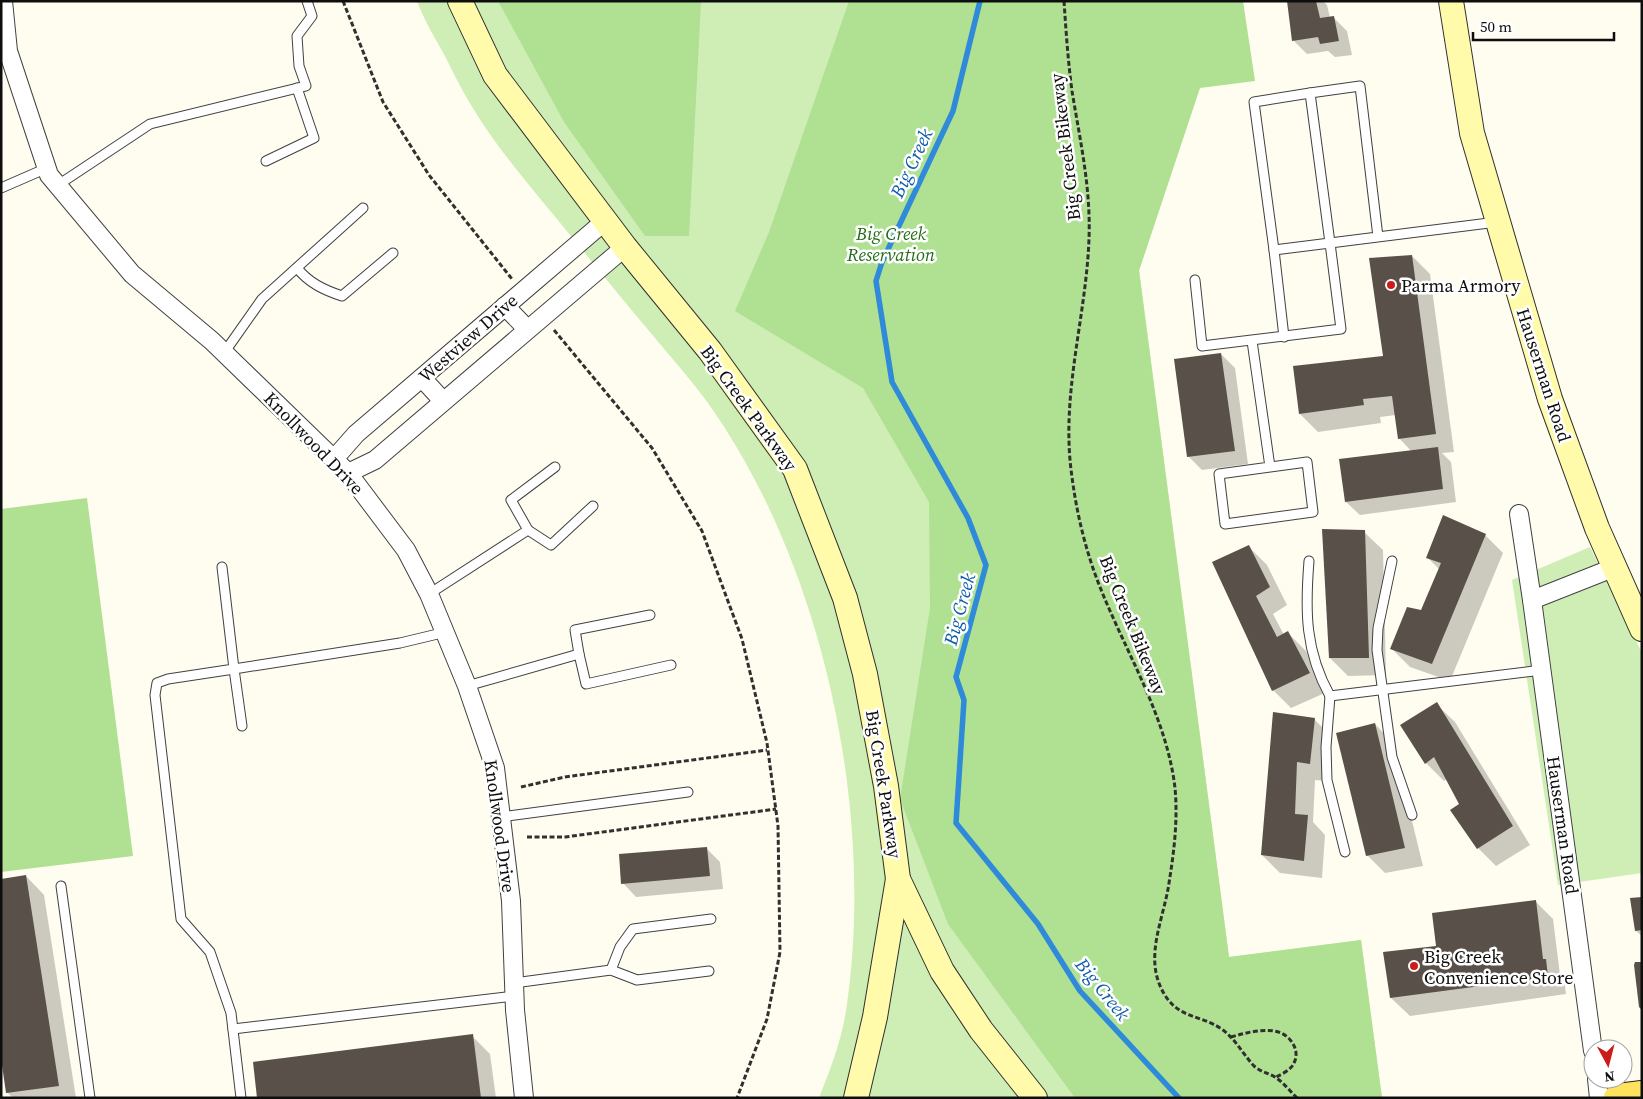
<svg xmlns="http://www.w3.org/2000/svg" width="1643" height="1099" viewBox="0 0 1643 1099" font-family="'Source Serif 4',serif">
<style>
.green{fill:#ceeeb5}
.forest{fill:#b0e092}
.shadow{fill:#0003}
.lines{fill:none;stroke-linecap:round;stroke-linejoin:round}
.stream{stroke:#2f8ad9;stroke-width:5.5}
.building{fill:#585049}
.lane-casing{stroke:#414141;stroke-width:11}
.street-casing{stroke:#414141;stroke-width:20}
.secondary-casing{stroke:#303030;stroke-width:26}
.primary-casing{stroke:#1f1f1f;stroke-width:30}
.path{stroke:#303030;stroke-width:3;stroke-dasharray:5 2.5;stroke-linecap:butt}
.lane{stroke:#fff;stroke-width:9}
.street{stroke:#fff;stroke-width:18}
.secondary{stroke:#fffbaa;stroke-width:24}
.primary{stroke:#ffe35f;stroke-width:28}
.poi-dot{fill:#cb1c19;stroke:#fff;stroke-width:2}
.labels{text-anchor:middle;dominant-baseline:central;stroke-width:5;stroke-linejoin:round;paint-order:stroke}
.street-label{font-size:18px;fill:#0e0e0e;stroke:#fff}
.park-label{font-size:18px;font-style:italic;fill:#246c18;stroke:#fff}
.poi-label{font-size:18px;fill:#0e0e0e;stroke:#fff;text-anchor:start}
.water-label{font-size:19px;font-style:italic;fill:#0b5bac;stroke:#fff}
</style>
<rect width="100%" height="100%" fill="#fffdef"/>
<g class="green">
<path d="M417 1H1104L1229 957 1361 940 1382 1098H819C831 1068 843 1036 847 1004 875 807 822 560 705 399 688 376 668 354 650 332 617 293 585 253 552 213 524 179 494 144 471 105 461 89 453 72 445 56 435 38 424 20 417 1Z"/>
<path d="M1590 547 1642 653V873L1558 885 1512 580Z"/>
</g>
<g class="forest">
<path d="M498 1H701L689 236H645L564 122Z"/>
<path d="M849 1H1243L1255 81 1200 88 1139 271 1229 957 1361 940 1382 1098H1075L948 924 900 799 930 608 929 502 863 388 735 311 769 232Z"/>
<path d="M87 498 133 856 1 872V509Z"/>
</g>
<g class="shadow">
<path d="M1288 1H1323L1327 5 1330 18 1333 17 1347 31 1352 55 1335 57 1328 51 1307 54 1294 41Z"/>
<path d="M1412 256 1430 274 1454 452 1442 453 1451 462 1456 502 1360 515 1346 502 1412 452 1399 438 1396 415 1380 417 1381 423 1318 432 1300 414 1384 357Z"/>
<path d="M1221 354 1235 368 1248 464 1202 470 1188 456Z"/>
<path d="M1364 532 1383 550 1386 675 1348 676 1330 658Z"/>
<path d="M1485 535 1503 553 1450 681 1410 667 1392 649 1421 612 1439 569 1427 557Z"/>
<path d="M1249 547 1267 565 1287 605 1273 614 1284 635 1288 633 1306 651 1327 692 1291 708 1273 690 1214 563Z"/>
<path d="M1436 704 1455 722 1530 845 1496 866 1478 848 1461 804 1447 779 1444 781 1426 763 1402 725Z"/>
<path d="M1274 714 1314 719 1332 737 1328 781 1315 780 1313 822 1325 835 1322 878 1280 873 1262 855Z"/>
<path d="M1375 724 1393 743 1423 866 1385 873 1367 855Z"/>
<path d="M706 848 720 862 723 889 636 897 623 883Z"/>
<path d="M26 876 44 895 76 1098H13L7 1092Z"/>
<path d="M1642 898V936L1636 931Z"/>
<path d="M1535 901 1553 919 1560 975 1564 978 1566 994 1410 1016 1391 998 1437 947Z"/>
<path d="M472 1036 490 1054 496 1098H259Z"/>
</g>
<g class="lines">
<path class="stream" d="M980 1 953 111 882 262 876 281 892 382 968 518 986 565 956 677 964 700 956 823 1038 924 1080 991 1179 1098"/>
</g>
<g class="building">
<path d="M1287 1H1316L1320 18 1334 16 1339 41 1320 44 1318 37 1292 41Z"/>
<path d="M1412 255 1436 434 1398 439 1392 396 1363 399 1364 405 1299 414 1293 366 1383 356 1369 258Z"/>
<path d="M1221 353 1235 451 1187 457 1174 359Z"/>
<path d="M1438 447 1443 489 1345 502 1339 459Z"/>
<path d="M1443 515 1486 534 1432 664 1390 649 1407 607 1421 610 1441 563 1426 558Z"/>
<path d="M1322 529 1365 530 1369 658H1329Z"/>
<path d="M1249 545 1270 587 1256 596 1277 637 1288 631 1310 673 1272 691 1212 562Z"/>
<path d="M1437 702 1513 826 1477 849 1450 810 1459 804 1434 757 1425 764 1400 725Z"/>
<path d="M1273 712 1315 718 1310 764 1297 762 1295 814 1308 815 1304 861 1261 855Z"/>
<path d="M1375 723 1405 848 1366 856 1336 733Z"/>
<path d="M707 847 710 876 621 884 619 854Z"/>
<path d="M26 875 59 1086 6 1093 1 1058V879Z"/>
<path d="M1642 897V930L1635 931 1630 898Z"/>
<path d="M1536 900 1543 959H1546L1548 977 1390 998 1383 952 1436 946 1432 913Z"/>
<path d="M1635 962H1642V1010L1639 1007 1634 965Z"/>
<path d="M473 1034 481 1098H257L253 1062Z"/>
</g>
<g class="lines">
<g class="lane-casing">
<g id="lane">
<path d="M266 161 314 138 297 88"/>
<path d="M58 185 150 124 306 86 299 66 297 36 312 16 307 1"/>
<path d="M1 188 47 168"/>
<path d="M1378 237 1360 86 1310 93 1330 243 1497 222"/>
<path d="M1274 250 1284 337"/>
<path d="M297 268C309 283 324 290 342 296L393 253"/>
<path d="M1195 280 1202 346 1341 329 1330 243 1274 250 1254 102 1310 93"/>
<path d="M1252 341 1270 467 1219 474 1225 524 1313 512 1307 462 1270 467"/>
<path d="M224 353 262 299 363 208"/>
<path d="M528 530 551 545 593 506"/>
<path d="M1309 561C1305 611 1305 651 1330 696L1542 670"/>
<path d="M1392 561 1378 628 1377 650 1392 757 1412 815"/>
<path d="M222 567 234 669 168 679 157 683 155 695 181 919 210 952 231 1013 241 1098"/>
<path d="M429 594 528 530 511 500 555 467"/>
<path d="M579 654 575 630 650 615"/>
<path d="M467 686 579 654 586 684 671 665"/>
<path d="M1330 696 1326 747 1327 780 1345 852"/>
<path d="M242 726 234 669 400 643 446 632"/>
<path d="M501 817 688 792"/>
<path d="M61 886 90 1098"/>
<path d="M611 970 620 947 633 929 711 919"/>
<path d="M514 983 611 970 637 980 709 971"/>
<path d="M233 1029 514 996"/>
</g>
</g>
<g class="street-casing">
<g id="street">
<path d="M3 1 8 51 49 175 132 274 212 341 348 473 406 550 429 594 467 686 495 768 511 901 515 1010 524 1098"/>
<path d="M505 306 527 329"/>
<path d="M422 378 443 401"/>
<path d="M334 459 356 434 605 221"/>
<path d="M348 473 375 460 625 247"/>
<path d="M1519 514 1532 600"/>
<path d="M1593 1051 1532 600 1613 568"/>
<path d="M1597 1079 1599 1098"/>
</g>
</g>
<g class="secondary-casing">
<g id="secondary">
<path d="M460 1 495 75 625 247 710 351 795 469 845 598 865 674 886 786 898 879 942 971 981 1030 1035 1098"/>
<path d="M1451 1 1472 133 1550 399 1597 528 1642 629"/>
<path d="M856 1098 875 1017 898 879"/>
</g>
</g>
<g class="primary-casing">
<path id="primary" d="M1618 1098 1642 1095"/>
</g>
<g class="path">
<path d="M343 1 383 102 429 175 512 279"/>
<path d="M1064 1C1066 31 1068 61 1072 91 1080 140 1091 188 1089 239 1086 319 1060 396 1072 477 1077 516 1087 556 1102 592 1128 656 1167 719 1175 788 1178 820 1174 852 1169 883 1164 918 1145 954 1161 988 1176 1020 1199 1013 1223 1030 1236 1040 1243 1054 1254 1066 1261 1072 1268 1073 1275 1077 1283 1082 1290 1091 1297 1098"/>
<path d="M554 330 652 448 702 531 742 639 767 743 778 826 780 952 767 1019 737 1098"/>
<path d="M521 787 565 777 767 750"/>
<path d="M527 837H565L776 809"/>
<path d="M1231 1037C1245 1033 1260 1029 1274 1031 1289 1033 1301 1049 1294 1063 1291 1070 1282 1074 1276 1077"/>
</g>
<use href="#lane" class="lane"/>
<use href="#street" class="street"/>
<use href="#secondary" class="secondary"/>
<use href="#primary" class="primary"/>
</g>
<g class="poi-dot">
<circle cx="1391" cy="285" r="5"/>
<circle cx="1414" cy="966" r="5"/>
</g>
<g class="labels">
<g class="street-label">
<text transform="translate(1065 147) rotate(-97)">Big Creek Bikeway</text>
<text transform="translate(468 338) rotate(-41)">Westview Drive</text>
<text transform="translate(1544 375) rotate(72)">Hauserman Road</text>
<text transform="translate(749 408) rotate(54)">Big Creek Parkway</text>
<text transform="translate(314 443) rotate(46)">Knollwood Drive</text>
<text transform="translate(1133 625) rotate(68)">Big Creek Bikeway</text>
<text transform="translate(884 784) rotate(81)">Big Creek Parkway</text>
<text transform="translate(1563 825) rotate(82)">Hauserman Road</text>
<text transform="translate(500 826) rotate(82)">Knollwood Drive</text>
</g>
<g class="park-label">
<text x="891" y="233">Big Creek<tspan x="891" dy="21">Reservation</tspan></text>
</g>
<g class="poi-label">
<text x="1401" y="285">Parma Armory</text>
<text x="1424" y="956">Big Creek<tspan x="1424" dy="21">Convenience Store</tspan></text>
</g>
<g class="water-label">
<text transform="translate(911 163) rotate(-65)">Big Creek</text>
<text transform="translate(959 609) rotate(-75)">Big Creek</text>
<text transform="translate(1103 989) rotate(51)">Big Creek</text>
</g>
</g>
<rect width="1643" height="1099" fill="none" stroke="#0e0e0e" stroke-width="5"/>
<g transform="translate(1608 1064) rotate(173)"><circle r="24" fill="#ffffff" stroke="#9f9f9f"/>
<path d="M0-4L9 19L0 12L-9 19Z" fill="#cb1c19"/>
<text y="-8" font-size="14" font-weight="bold" text-anchor="middle" fill="#0e0e0e">N</text>
</g>
<path d="M1473 32v8h141v-8" fill="none" stroke="#0e0e0e" stroke-width="2.5"/>
<text x="1480" y="32" font-size="15" fill="#0e0e0e" stroke="#ffffff" stroke-width="4" paint-order="stroke">50 m</text>
</svg>
